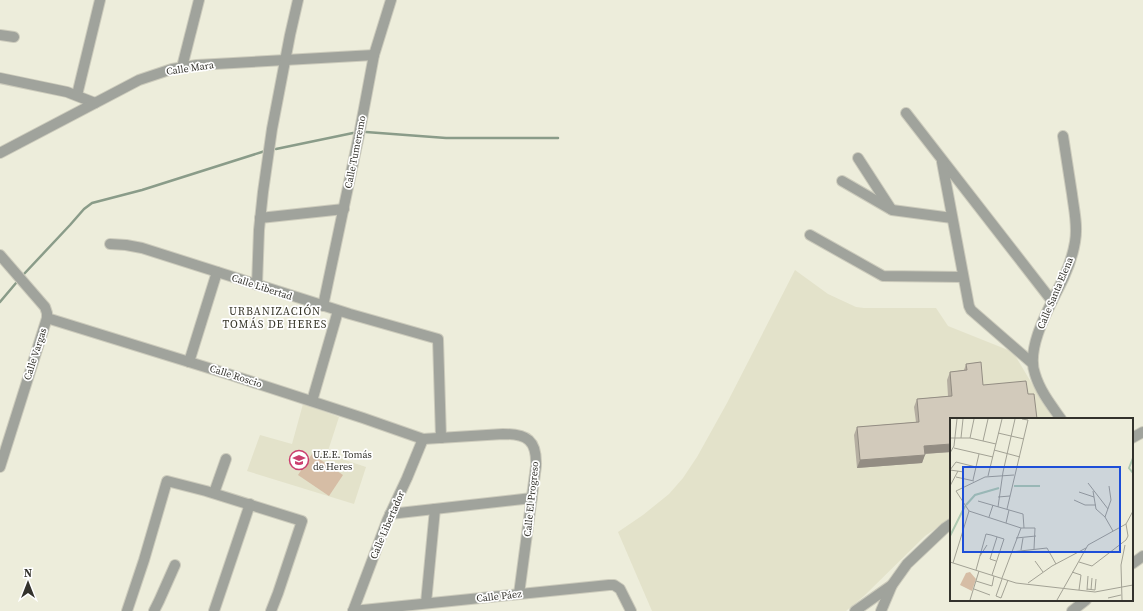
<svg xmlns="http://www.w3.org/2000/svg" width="1143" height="611" viewBox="0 0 1143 611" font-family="'Source Serif 4',serif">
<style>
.built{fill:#e3e2ca}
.green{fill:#d6bda5}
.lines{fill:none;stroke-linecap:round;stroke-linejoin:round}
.stream{stroke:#8a9c89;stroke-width:2.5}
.street-casing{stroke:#cccbbc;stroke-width:12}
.street{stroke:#a0a39c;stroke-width:10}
.wall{fill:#b5aea1}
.shaded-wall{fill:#938d83}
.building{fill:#d2cabb;stroke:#938d83}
.labels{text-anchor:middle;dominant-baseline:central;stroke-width:3.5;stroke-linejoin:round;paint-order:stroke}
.street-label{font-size:10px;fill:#33322c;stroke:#fff}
.poi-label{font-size:10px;fill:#33322c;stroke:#fff;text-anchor:start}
.neighbourhood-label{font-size:11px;letter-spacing:1px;fill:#373629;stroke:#fff}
.inset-river{fill:none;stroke:#afc9b1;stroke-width:2}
.inset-road{fill:none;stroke:#a3a295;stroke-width:1}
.view{fill:#1d4ed8;fill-opacity:0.15;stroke:#1d4ed8;stroke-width:2}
.inset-edge{fill:none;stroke:#33322c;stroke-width:2}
</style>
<rect width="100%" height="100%" fill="#ededdb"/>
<g class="built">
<path d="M795 270 828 294 856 307 864 308H936L948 326 1013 352 1053 419H951V518L925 536 864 596 846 611H652L618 532 643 515 669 494 683 478 697 457 727 403Z"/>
<path d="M303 404 339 417 327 454 366 467 354 504 247 471 260 435 292 444Z"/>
</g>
<path class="green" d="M312 454 343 475 329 496 298 475Z"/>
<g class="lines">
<g class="stream">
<path d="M366 132 446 138H558"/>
<path d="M276 149 353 133"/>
<path d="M24 274 70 225 84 209 92 203 142 190 265 151"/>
<path d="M0 302 16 283"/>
</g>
<g class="street-casing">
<g id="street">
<path d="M0 35 14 37"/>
<path d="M182 67 199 0"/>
<path d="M0 78 67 92 95 103"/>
<path d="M77 95 100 0"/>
<path d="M906 113 1052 301"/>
<path d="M0 153 139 80 172 69 197 65 374 55"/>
<path d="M858 158 891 209"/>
<path d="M942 162 969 306 971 310 1032 363"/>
<path d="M842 181 892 210 952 218"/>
<path d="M260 218 344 209"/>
<path d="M810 235 883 276 963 277"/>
<path d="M110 244 126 245 142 248 350 314 438 339 441 438"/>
<path d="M0 255 45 307 47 313V318L0 467"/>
<path d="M257 285 259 230 263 192 272 129 290 35 298 0"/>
<path d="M323 306 359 135 374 55 391 0"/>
<path d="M47 318 228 374 363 418 423 439 503 434C527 434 537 440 536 466L519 594"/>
<path d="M189 362 217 272"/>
<path d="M312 401 338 311"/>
<path d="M1061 419C1051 405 1040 391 1035 374 1025 346 1052 303 1064 277 1069 266 1073 254 1075 242 1078 226 1074 210 1072 194 1069 174 1066 155 1063 136"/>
<path d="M1132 438 1143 432"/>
<path d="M214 493 226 459"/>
<path d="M390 514 532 498"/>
<path d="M1132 564 1143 556"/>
<path d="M426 603 435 509"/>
<path d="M127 611 144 560 167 481 206 491 302 521 278 593 271 611"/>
<path d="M154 611 159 601 175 565"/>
<path d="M214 611 250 504"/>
<path d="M353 611 609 585H614L620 589 631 611"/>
<path d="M353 611 387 521 407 478 423 439"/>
<path d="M855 611 892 585"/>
<path d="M881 611 892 585 907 564 945 528 951 524"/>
<path d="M1072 611 1086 600"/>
</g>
</g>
<use href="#street" class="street"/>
</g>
<path class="wall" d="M981 362 951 452 925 454 922 463 857 468 854 435 857 427 916 422 914 407 917 399 948 396 947 380 950 372 964 370 966 364Z"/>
<g class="shaded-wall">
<path d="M951 444V452L921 454 924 446Z"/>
<path d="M925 455 922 463 857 468 860 460Z"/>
</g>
<path class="building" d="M981 362 983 385 1026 381 1028 394H1034L1037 419H951V444L924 446 925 455 860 460 857 427 919 422 917 399 952 396 950 372 967 370 966 364Z"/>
<defs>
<g id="school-ring" transform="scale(1)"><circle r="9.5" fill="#fff" stroke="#cb3f6f" stroke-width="1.5"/><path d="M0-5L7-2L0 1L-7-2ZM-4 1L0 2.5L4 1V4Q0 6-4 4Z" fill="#cb3f6f"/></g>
</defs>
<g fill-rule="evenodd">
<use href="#school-ring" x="299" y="460"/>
</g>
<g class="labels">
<g class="street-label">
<text transform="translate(190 68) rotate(-8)">Calle Mara</text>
<text transform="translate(355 152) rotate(-79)">Calle Tumeremo</text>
<text transform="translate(262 287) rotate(18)">Calle Libertad</text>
<text transform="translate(1055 293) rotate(-67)">Calle Santa Elena</text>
<text transform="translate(35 354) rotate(-72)">Calle Vargas</text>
<text transform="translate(236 376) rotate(18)">Calle Roscio</text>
<text transform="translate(531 499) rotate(-84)">Calle El Progreso</text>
<text transform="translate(387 525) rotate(-67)">Calle Libertador</text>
<text transform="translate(499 596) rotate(-6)">Calle Páez</text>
</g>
<g class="poi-label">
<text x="313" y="454">U.E.E. Tomás<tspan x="313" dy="12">de Heres</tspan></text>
</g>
<g class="neighbourhood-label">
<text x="275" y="311">URBANIZACIÓN<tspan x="275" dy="13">TOMÁS DE HERES</tspan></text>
</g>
</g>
<g transform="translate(950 418)">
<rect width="183" height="183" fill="#ededdb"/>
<path d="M20 154 26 161 22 173 10 167 16 155Z" fill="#d6bda5"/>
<path class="inset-river" d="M183 40 179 50 183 55M64 68H90M16 87 25 77 49 70M0 118 15 88"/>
<path class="inset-road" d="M48 15 74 21M0 20H20L46 26M11 20 13 1M20 20 24 1M33 23 38 1M4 30 43 39M44 32 70 39M0 35 4 28 7 1M0 52 6 44 26 49M0 52 14 54M38 58 52 1M6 59 24 63M23 62 29 36M138 65 158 91M0 68 8 53M159 68 161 82 155 99 163 113M6 73 35 59 64 57M6 73 19 93M143 73 146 91 155 99M129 74 144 79M48 79 60 78M124 82 135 87H146M28 83 73 96 74 110M48 89 53 54 65 1M57 91 78 2 72 1M19 93 71 110H85L84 131M39 99 43 87M56 105 59 92M66 120 86 118M71 132 73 120M61 134 97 130 106 146M30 138 37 127M46 143 40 141 47 119M85 143 93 154M0 144 66 165 145 174 183 167M129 144 142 148 176 122 178 118 176 106M3 145 19 93M26 152 36 116 41 117 54 121 42 157M122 154 131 157 129 172M52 160 71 110M52 161 46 178 51 180 58 162M26 163 42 168 44 158M78 165 102 148 136 130M24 171 40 177M137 171 145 172 146 161M137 172 138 158M141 172 142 160M158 180 171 177M20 182 29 153M107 182 138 127 176 106 183 93M172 182 171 147 175 127"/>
<path class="view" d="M13 49H170V134H13Z"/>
<rect width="183" height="183" class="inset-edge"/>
</g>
<g transform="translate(28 583)" stroke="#ffffff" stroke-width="3" paint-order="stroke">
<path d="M0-3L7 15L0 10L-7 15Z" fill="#33322c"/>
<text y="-6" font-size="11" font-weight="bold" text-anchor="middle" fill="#33322c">N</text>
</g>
</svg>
